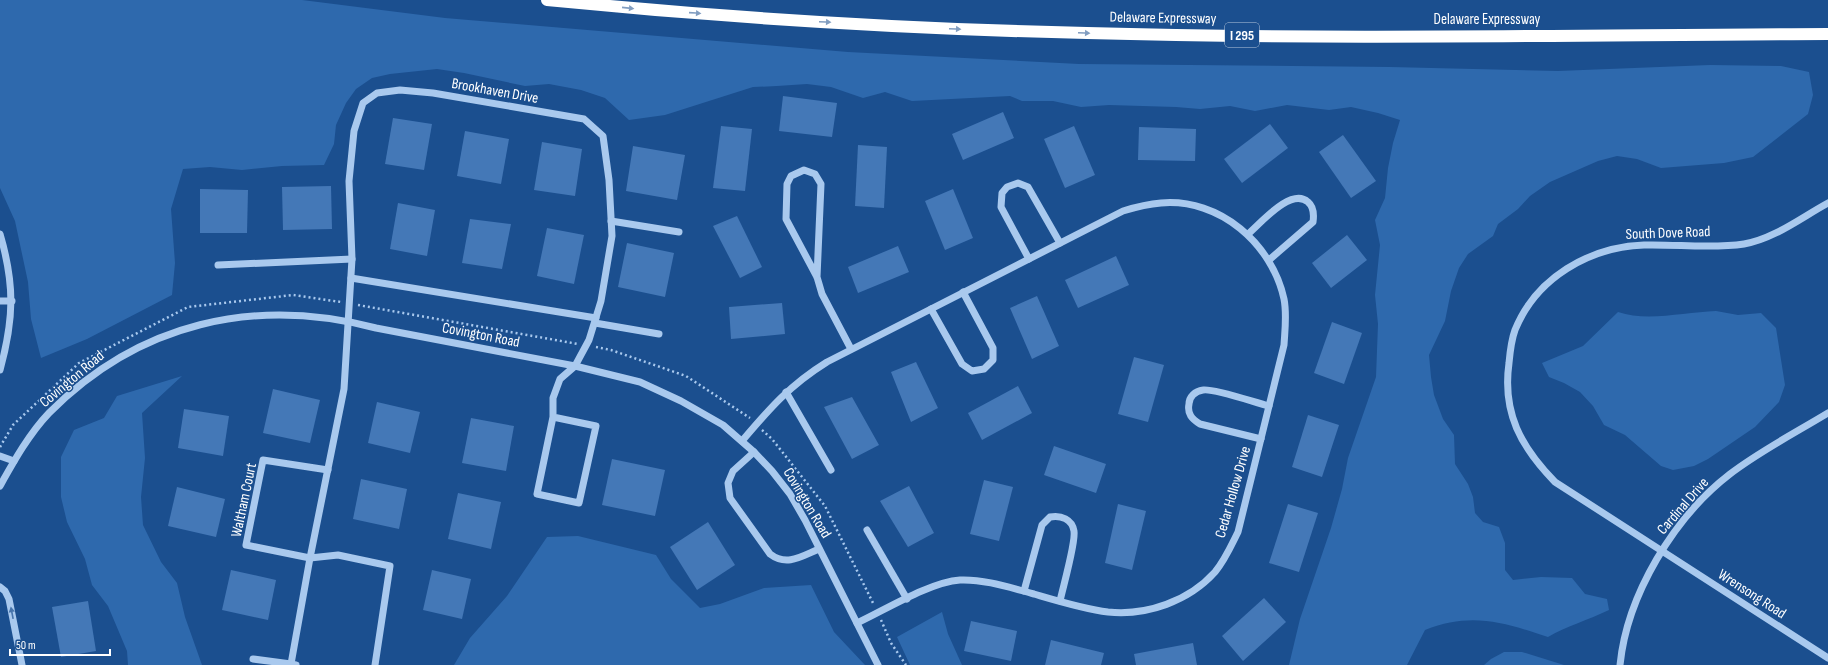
<svg xmlns="http://www.w3.org/2000/svg" width="1828" height="665" viewBox="0 0 1828 665" font-family="'Sofia Sans Condensed',sans-serif">
<style>
.green{fill:#2e69ad}
.building{fill:#4478b7}
.lines{fill:none;stroke-linecap:round;stroke-linejoin:round}
.path{stroke:#a9c9ee;stroke-width:2.5;stroke-dasharray:2 3;stroke-linecap:butt}
.minor{stroke:#a9c9ee;stroke-width:7}
.highway{stroke:#fff;stroke-width:12}
.oneway{fill:#829ec1}
.oneway2{fill:#4674ac}
.labels{text-anchor:middle;dominant-baseline:central;stroke-width:3;stroke-linejoin:round;paint-order:stroke}
.shield{fill:#1b4f8f;stroke:#bbcadd;stroke-width:1}
.shield-label{font-size:14px;font-weight:bold;fill:#fff}
.street-label{font-size:15px;fill:#fff;stroke:#1b4f8f}
</style>
<rect width="100%" height="100%" fill="#1b4f8f"/>
<g class="green">
<path d="M0 0H302L445 18 848 52 1079 64 1390 67 1558 71 1710 65 1781 66 1809 72 1813 95 1808 114 1753 157 1724 163 1661 168 1637 159 1617 156 1598 161 1550 182 1530 196 1518 209 1498 224 1493 236 1468 254 1459 268 1451 291 1445 321 1429 355 1431 377 1434 395 1443 419 1454 435 1455 464 1468 484 1473 497 1475 513 1483 522 1499 527 1505 543V570L1513 580 1541 577 1572 578 1585 594 1607 599 1609 610C1588 620 1567 626 1548 637 1503 622 1471 612 1425 630L1407 665H1289L1300 619 1331 528 1342 489 1348 458 1376 377 1378 324 1375 295 1380 245 1375 220 1385 198 1388 168 1393 143 1400 120 1378 113 1351 107 1329 110 1287 105 1255 111 1230 106 1200 109 1176 107 1109 105 1081 107 1053 101H1022L1010 96 912 101 885 92 863 98 831 87 807 84 777 86 753 87 665 115 629 120 605 98 581 90 549 84 525 86 464 73 437 69 390 74 372 78 356 89 346 103 336 125 334 144 324 165 282 166 242 170 210 167 183 169 171 209 175 263 172 295 87 339 41 358 31 319 28 282 15 221 0 188Z"/>
<path d="M1716 311 1738 315 1761 313 1776 328 1785 385 1779 402 1755 427 1708 459 1694 466 1673 470 1661 466 1625 435 1604 425 1593 406 1580 392 1564 383 1549 377 1542 363 1583 346 1618 312C1647 322 1685 312 1716 311Z"/>
<path d="M182 376 142 413 145 458 141 497 143 525 161 562 177 583 185 617 202 665H128L127 651 108 606 92 585 85 559 67 522 61 497V457L74 430 104 418 117 396Z"/>
<path d="M578 536 656 555 671 579 700 608 720 604 764 588 811 585 834 632 865 665H454L470 638 507 596 547 537Z"/>
<path d="M942 612 948 634 962 665H910L897 637Z"/>
<path d="M1504 652H1522L1564 665H1484L1491 659Z"/>
</g>
<g class="building">
<path d="M783 96 837 103 832 137 779 131Z"/>
<path d="M1003 112 1014 138 963 160 952 134Z"/>
<path d="M393 118 432 124 424 170 385 164Z"/>
<path d="M1270 124 1288 148 1242 183 1224 159Z"/>
<path d="M721 126 752 129 745 191 713 188Z"/>
<path d="M1074 126 1095 175 1065 188 1044 139Z"/>
<path d="M1139 127 1196 129 1195 161 1138 160Z"/>
<path d="M465 131 509 139 501 184 457 176Z"/>
<path d="M1343 135 1376 181 1351 198 1319 152Z"/>
<path d="M542 142 582 149 575 196 534 190Z"/>
<path d="M858 145 887 147 884 208 855 206Z"/>
<path d="M633 146 685 155 677 200 626 191Z"/>
<path d="M331 186 332 229 283 230 282 187Z"/>
<path d="M200 189 248 190 247 233H200Z"/>
<path d="M953 189 973 238 945 250 925 201Z"/>
<path d="M398 203 435 210 427 256 390 249Z"/>
<path d="M737 216 762 267 740 278 713 226Z"/>
<path d="M470 219 511 224 502 269 462 263Z"/>
<path d="M547 228 584 235 574 284 537 276Z"/>
<path d="M1347 235 1367 260 1331 288 1312 263Z"/>
<path d="M627 243 674 253 665 297 618 287Z"/>
<path d="M898 246 909 272 858 293 848 267Z"/>
<path d="M1116 256 1129 285 1078 308 1065 280Z"/>
<path d="M1037 296 1059 346 1032 359 1010 308Z"/>
<path d="M782 303 785 334 731 339 729 307Z"/>
<path d="M1332 322 1362 333 1344 384 1314 373Z"/>
<path d="M1134 357 1164 365 1148 422 1118 414Z"/>
<path d="M916 362 938 408 911 422 891 372Z"/>
<path d="M1018 386 1032 413 982 440 968 413Z"/>
<path d="M273 389 320 400 310 443 263 433Z"/>
<path d="M852 397 879 445 852 459 824 407Z"/>
<path d="M377 402 420 412 410 453 368 443Z"/>
<path d="M184 409 229 416 223 456 178 448Z"/>
<path d="M1308 415 1339 425 1322 477 1292 467Z"/>
<path d="M471 418 514 426 506 471 462 463Z"/>
<path d="M1054 446 1106 464 1096 493 1044 475Z"/>
<path d="M612 459 665 470 655 516 602 505Z"/>
<path d="M361 479 407 489 399 529 353 519Z"/>
<path d="M984 480 1013 487 999 541 970 534Z"/>
<path d="M909 486 934 533 908 547 880 501Z"/>
<path d="M177 487 225 499 216 537 168 526Z"/>
<path d="M458 493 501 502 491 549 448 539Z"/>
<path d="M1118 504 1146 511 1132 570 1105 563Z"/>
<path d="M1288 504 1318 513 1299 572 1269 563Z"/>
<path d="M708 522 735 565 697 590 670 547Z"/>
<path d="M231 570 276 580 268 620 222 610Z"/>
<path d="M432 570 471 579 462 619 423 610Z"/>
<path d="M1264 598 1286 622 1243 661 1222 636Z"/>
<path d="M88 601 96 651 61 657 52 607Z"/>
<path d="M971 621 1017 631 1011 661 964 651Z"/>
<path d="M1051 640 1104 653 1101 665H1045Z"/>
<path d="M1193 643 1197 665H1136L1134 654Z"/>
</g>
<g class="lines">
<g class="path">
<path d="M358 305 578 344"/>
<path d="M596 347 611 350 686 376 750 418"/>
<path d="M762 430 772 439 825 506 874 605"/>
<path d="M0 447 13 425 79 363 188 307 293 295 341 302"/>
<path d="M881 620 891 643 906 665"/>
</g>
<g class="minor">
<path d="M1828 203C1802 217 1774 239 1744 244 1711 249 1677 244 1644 245 1589 247 1536 278 1515 330 1511 341 1510 352 1509 363 1502 413 1521 447 1555 482L1828 658"/>
<path d="M611 221 679 232"/>
<path d="M0 234C15 285 14 319 0 370"/>
<path d="M1248 234C1261 223 1291 187 1308 202 1314 207 1314 215 1313 222L1269 260"/>
<path d="M1029 259 1001 207 1002 193 1007 187 1018 183 1028 187 1060 243"/>
<path d="M218 265 352 259"/>
<path d="M817 277 821 184 815 174 804 170 791 176 787 184 786 219 817 277 822 294 851 349"/>
<path d="M351 278 596 318"/>
<path d="M0 301H12"/>
<path d="M931 309 962 364 972 371 984 369 993 360V348L963 292"/>
<path d="M595 323 659 334"/>
<path d="M786 392 831 470"/>
<path d="M1261 439 1200 424C1192 419 1187 414 1189 404 1189 397 1195 391 1203 390 1214 388 1256 403 1269 406"/>
<path d="M742 441C770 408 790 385 827 362L1123 211C1136 207 1148 204 1161 203 1220 198 1272 244 1284 299 1287 314 1285 329 1284 345L1238 532C1231 546 1225 560 1215 572 1189 601 1147 616 1108 612 1084 609 1058 601 1034 594 1011 588 985 579 960 580 930 582 885 610 857 623"/>
<path d="M754 452 733 471 728 483 730 498 770 554C787 567 802 556 819 549"/>
<path d="M0 456 14 461"/>
<path d="M328 470 263 460 246 545 310 558 338 555 390 566 375 665"/>
<path d="M0 486C14 461 29 434 49 413 138 323 254 296 376 328L575 366 640 382 681 401 723 425 754 452 772 471 790 494 805 520 878 665"/>
<path d="M867 530 907 599"/>
<path d="M0 587 5 591 9 599 22 665"/>
<path d="M1024 591 1042 525 1050 517C1061 515 1072 519 1074 531 1076 542 1063 587 1060 601"/>
<path d="M253 659 291 664"/>
<path d="M296 665 291 664 310 558 344 389 352 259 349 181 354 131 363 103 377 93 400 90 433 93 584 119 603 136 609 180 612 236 601 301 589 340 575 366 560 379 553 398V417L537 494 579 503 596 426 553 417"/>
<path d="M1620 665C1627 595 1674 517 1730 474 1760 451 1795 433 1828 413"/>
</g>
<path class="highway" d="M547 0C727 18 907 29 1087 33 1334 40 1581 35 1828 34"/>
</g>
<defs><path id="oneway-solid" d="M-6-.8H1V-3.2L6.5 0L1 3.2V.8H-6Z"/></defs>
<g class="oneway">
<use href="#oneway-solid" transform="translate(628 8) rotate(6)"/>
<use href="#oneway-solid" transform="translate(695 13) rotate(4)"/>
<use href="#oneway-solid" transform="translate(825 22) rotate(3)"/>
<use href="#oneway-solid" transform="translate(955 29) rotate(3)"/>
<use href="#oneway-solid" transform="translate(1084 33) rotate(2)"/>
</g>
<use class="oneway2" href="#oneway-solid" transform="translate(12 613) rotate(-101)"/>
<g class="labels">
<rect class="shield" x="1225" y="23" width="34" height="24" rx="3"/>
<g class="shield-label">
<text x="1242" y="35">I 295</text>
</g>
<g class="street-label">
<text transform="translate(1163 18) rotate(1)">Delaware Expressway</text>
<text x="1487" y="19">Delaware Expressway</text>
<text transform="translate(495 91) rotate(10)">Brookhaven Drive</text>
<text transform="translate(1668 233) rotate(-2)">South Dove Road</text>
<text transform="translate(481 335) rotate(11)">Covington Road</text>
<text transform="translate(72 379) rotate(-40)">Covington Road</text>
<text transform="translate(1233 492) rotate(-74)">Cedar Hollow Drive</text>
<text transform="translate(244 500) rotate(-78)">Waltham Court</text>
<text transform="translate(807 503) rotate(59)">Covington Road</text>
<text transform="translate(1683 506) rotate(-49)">Cardinal Drive</text>
<text transform="translate(1752 594) rotate(33)">Wrensong Road</text>
</g>
</g>
<path d="M10 649v6h100v-6" fill="none" stroke="#ffffff" stroke-width="2"/>
<text x="16" y="649" font-size="12" fill="#ffffff" stroke="#1b4f8f" stroke-width="3" paint-order="stroke">50 m</text>
</svg>
